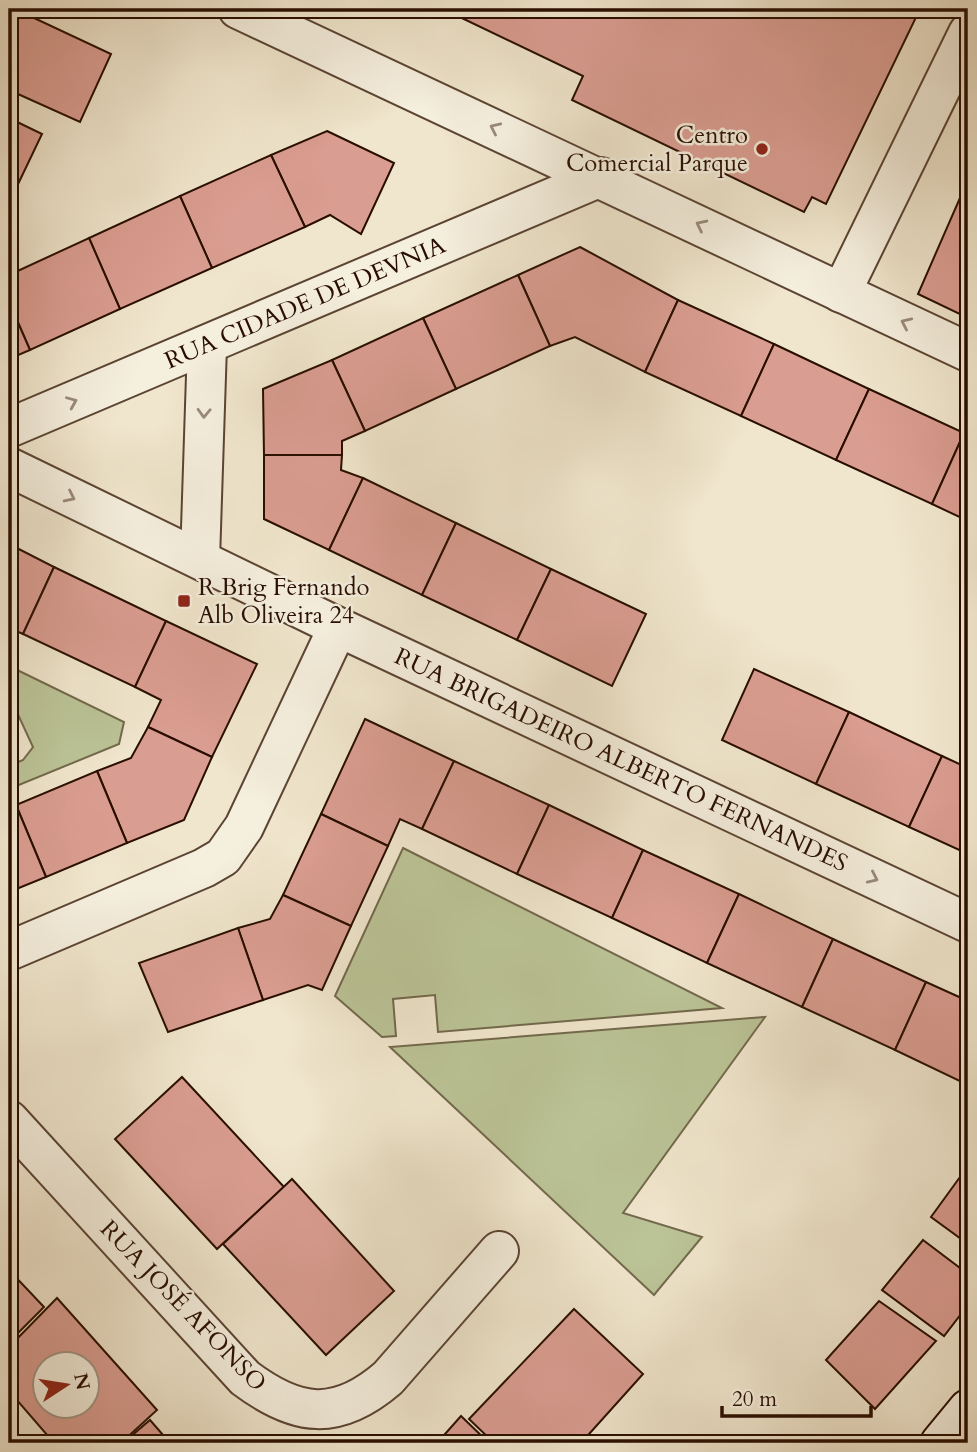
<svg xmlns="http://www.w3.org/2000/svg" width="977" height="1452" viewBox="0 0 977 1452" font-family="Cardo,serif">
<style>
.green{fill:#bbc497;stroke:#72694c;stroke-width:2}
.building{fill:#da9d91;stroke:#290e00;stroke-width:2;fill-rule:evenodd}
.lines{fill:none;stroke-linecap:round;stroke-linejoin:round}
.minor-casing{stroke:#5b4433;stroke-width:42}
.secondary-casing{stroke:#290e00;stroke-width:42}
.minor{stroke:#f5efde;stroke-width:38}
.secondary{stroke:#f5efde;stroke-width:38}
.oneway{stroke:#998a7a}
.poi-dot{fill:#8f2418;stroke:#f5efde;stroke-width:2.5}
.labels{text-anchor:middle;dominant-baseline:central;stroke-width:5;stroke-linejoin:round;paint-order:stroke}
.poi-label{font-size:24px;fill:#290e00;stroke:#f5efde;text-anchor:end}
.street-label{font-size:24px;fill:#290e00;stroke:#f5efde}
</style>
<rect width="100%" height="100%" fill="#f0e6cd"/>
<filter id="stains"><feTurbulence type="fractalNoise" baseFrequency=".00286" numOctaves="4"/><feColorMatrix values="0 0 0 0 .2 0 0 0 0 .09 0 0 0 0 .02 0 0 0 .5 -.17"/></filter>
<radialGradient id="worn" r=".72"><stop offset=".6" stop-color="#630" stop-opacity="0"/><stop offset="1" stop-color="#630" stop-opacity=".3"/></radialGradient>
<g class="green">
<path d="M9 666 124 722 119 744 9 789V766L23 760 33 747 9 695Z"/>
<path d="M403 848 722 1008 438 1032 435 995 393 999 396 1036 382 1037 335 996Z"/>
<path d="M765 1017 623 1213 702 1237 654 1295 390 1047Z"/>
</g>
<g class="building">
<path d="M443 9H920L826 204 812 197 804 212 572 100 583 76Z"/>
<path d="M17 10 111 54 80 122 9 90V30Z"/>
<path d="M9 118 42 134 9 203Z"/>
<path d="M327 131 394 163 361 234 330 215 305 227 271 155Z"/>
<path d="M271 155 305 227 212 268 180 196Z"/>
<path d="M963 191 968 193V318L918 294Z"/>
<path d="M180 196 212 268 120 309 89 238Z"/>
<path d="M89 238 120 309 30 350 9 302V275Z"/>
<path d="M580 247 678 300 645 372 575 337 550 346 518 275Z"/>
<path d="M518 275 550 346 456 389 423 318Z"/>
<path d="M678 300 774 344 741 416 645 372Z"/>
<path d="M9 302 30 350 9 359Z"/>
<path d="M423 318 456 389 365 431 332 360Z"/>
<path d="M774 344 869 389 836 460 741 416Z"/>
<path d="M332 360 365 431 342 441V455H264L263 389Z"/>
<path d="M869 389 964 433 932 504 836 460Z"/>
<path d="M964 433 968 435V521L932 504Z"/>
<path d="M264 455H342L341 470 363 478 329 550 264 519Z"/>
<path d="M363 478 456 523 422 595 329 550Z"/>
<path d="M456 523 551 569 517 640 422 595Z"/>
<path d="M9 544 54 567 23 634 9 628Z"/>
<path d="M54 567 166 621 135 687 23 634Z"/>
<path d="M551 569 646 614 612 686 517 640Z"/>
<path d="M166 621 257 664 212 757 148 727 161 700 135 687Z"/>
<path d="M754 669 849 712 816 784 722 740Z"/>
<path d="M849 712 942 756 909 827 816 784Z"/>
<path d="M365 719 454 761 422 829 400 819 388 846 321 814Z"/>
<path d="M148 727 212 757 184 820 127 843 97 771 131 758Z"/>
<path d="M942 756 968 768V854L909 827Z"/>
<path d="M454 761 549 805 517 874 422 829Z"/>
<path d="M97 771 127 843 46 877 16 805Z"/>
<path d="M16 805 46 877 9 892V808Z"/>
<path d="M549 805 643 850 612 918 517 874Z"/>
<path d="M321 814 388 846 351 926 283 895Z"/>
<path d="M643 850 739 894 707 963 612 918Z"/>
<path d="M739 894 833 939 802 1007 707 963Z"/>
<path d="M283 895 351 926 322 990 308 985 263 1000 238 928 270 919Z"/>
<path d="M238 928 263 1000 168 1032 139 963Z"/>
<path d="M833 939 926 982 895 1050 802 1007Z"/>
<path d="M926 982 968 1001V1085L895 1050Z"/>
<path d="M182 1077 284 1187 217 1249 115 1139Z"/>
<path d="M968 1166V1244L931 1217Z"/>
<path d="M292 1179 394 1291 326 1355 223 1244Z"/>
<path d="M923 1240 968 1274V1305L944 1336 882 1290Z"/>
<path d="M9 1270 44 1307 9 1342Z"/>
<path d="M57 1298 157 1410 121 1443H54L9 1391V1347ZM46 1364H88V1406H46Z"/>
<path d="M879 1301 936 1341 875 1409 826 1360Z"/>
<path d="M574 1309 643 1374 581 1443H494L469 1419Z"/>
<path d="M461 1416 489 1443H437Z"/>
<path d="M150 1420 170 1443H123Z"/>
</g>
<g class="lines">
<g class="minor-casing">
<g id="minor">
<path d="M238 9 968 352"/>
<path d="M841 293 968 33"/>
<path d="M9 428 601 177"/>
<path d="M9 467 338 627 968 923"/>
<path d="M200 559 207 345"/>
<path d="M9 951 204 868 223 857 244 827 338 627"/>
<path d="M9 1120 245 1378C297 1417 337 1422 388 1378L499 1251"/>
</g>
</g>
<g class="secondary-casing">
<path id="secondary" d="M940 1443 968 1409"/>
</g>
<use href="#minor" class="minor"/>
<use href="#secondary" class="secondary"/>
</g>
<defs><path id="oneway-chevron" d="M-2-3.5L2.5 0L-2 3.5" fill="none" stroke-width="1.6" stroke-linecap="round" stroke-linejoin="round" transform="scale(1.75)"/></defs>
<g class="oneway">
<use href="#oneway-chevron" transform="translate(495 128) rotate(-155)"/>
<use href="#oneway-chevron" transform="translate(701 225) rotate(-154)"/>
<use href="#oneway-chevron" transform="translate(906 323) rotate(-155)"/>
<use href="#oneway-chevron" transform="translate(72 402) rotate(-23)"/>
<use href="#oneway-chevron" transform="translate(204 413) rotate(92)"/>
<use href="#oneway-chevron" transform="translate(70 497) rotate(26)"/>
<use href="#oneway-chevron" transform="translate(873 878) rotate(25)"/>
</g>
<g class="poi-dot">
<circle cx="762" cy="149" r="7"/>
<rect x="177" y="594" width="14" height="14" rx="3.5"/>
</g>
<g class="labels">
<g class="poi-label">
<text x="748" y="135">Centro<tspan x="748" dy="28">Comercial Parque</tspan></text>
<text x="198" y="587" text-anchor="start">R Brig Fernando<tspan x="198" dy="28">Alb Oliveira 24</tspan></text>
</g>
<g class="street-label">
<text transform="translate(305 303) rotate(-23)">RUA CIDADE DE DEVNIA</text>
<text transform="translate(621 760) rotate(25)">RUA BRIGADEIRO ALBERTO FERNANDES</text>
<text transform="translate(183 1306) rotate(46)">RUA JOSÉ AFONSO</text>
</g>
</g>
<rect width="977" height="1452" fill="none" stroke="#f0e6cd" stroke-width="35"/>
<rect x="10" y="10" width="956" height="1431" fill="none" stroke="#290e00" stroke-width="3.5"/>
<rect x="18" y="18" width="942" height="1417" fill="none" stroke="#290e00" stroke-width="2"/>
<g transform="translate(66 1385) rotate(78)"><circle r="33" fill="#f5efde" stroke="#a39585" stroke-width="2"/>
<path d="M0-5L12 26L0 18L-12 26Z" fill="#8f2418"/>
<text y="-10" font-size="19" font-weight="bold" text-anchor="middle" fill="#290e00">N</text>
</g>
<path d="M722 1406v10h149v-10" fill="none" stroke="#290e00" stroke-width="3.5"/>
<text x="732" y="1406" font-size="21" fill="#290e00" stroke="#f5efde" stroke-width="5" paint-order="stroke">20 m</text>
<rect width="100%" height="100%" filter="url(#stains)"/>
<rect width="100%" height="100%" fill="url(#worn)"/>
</svg>
